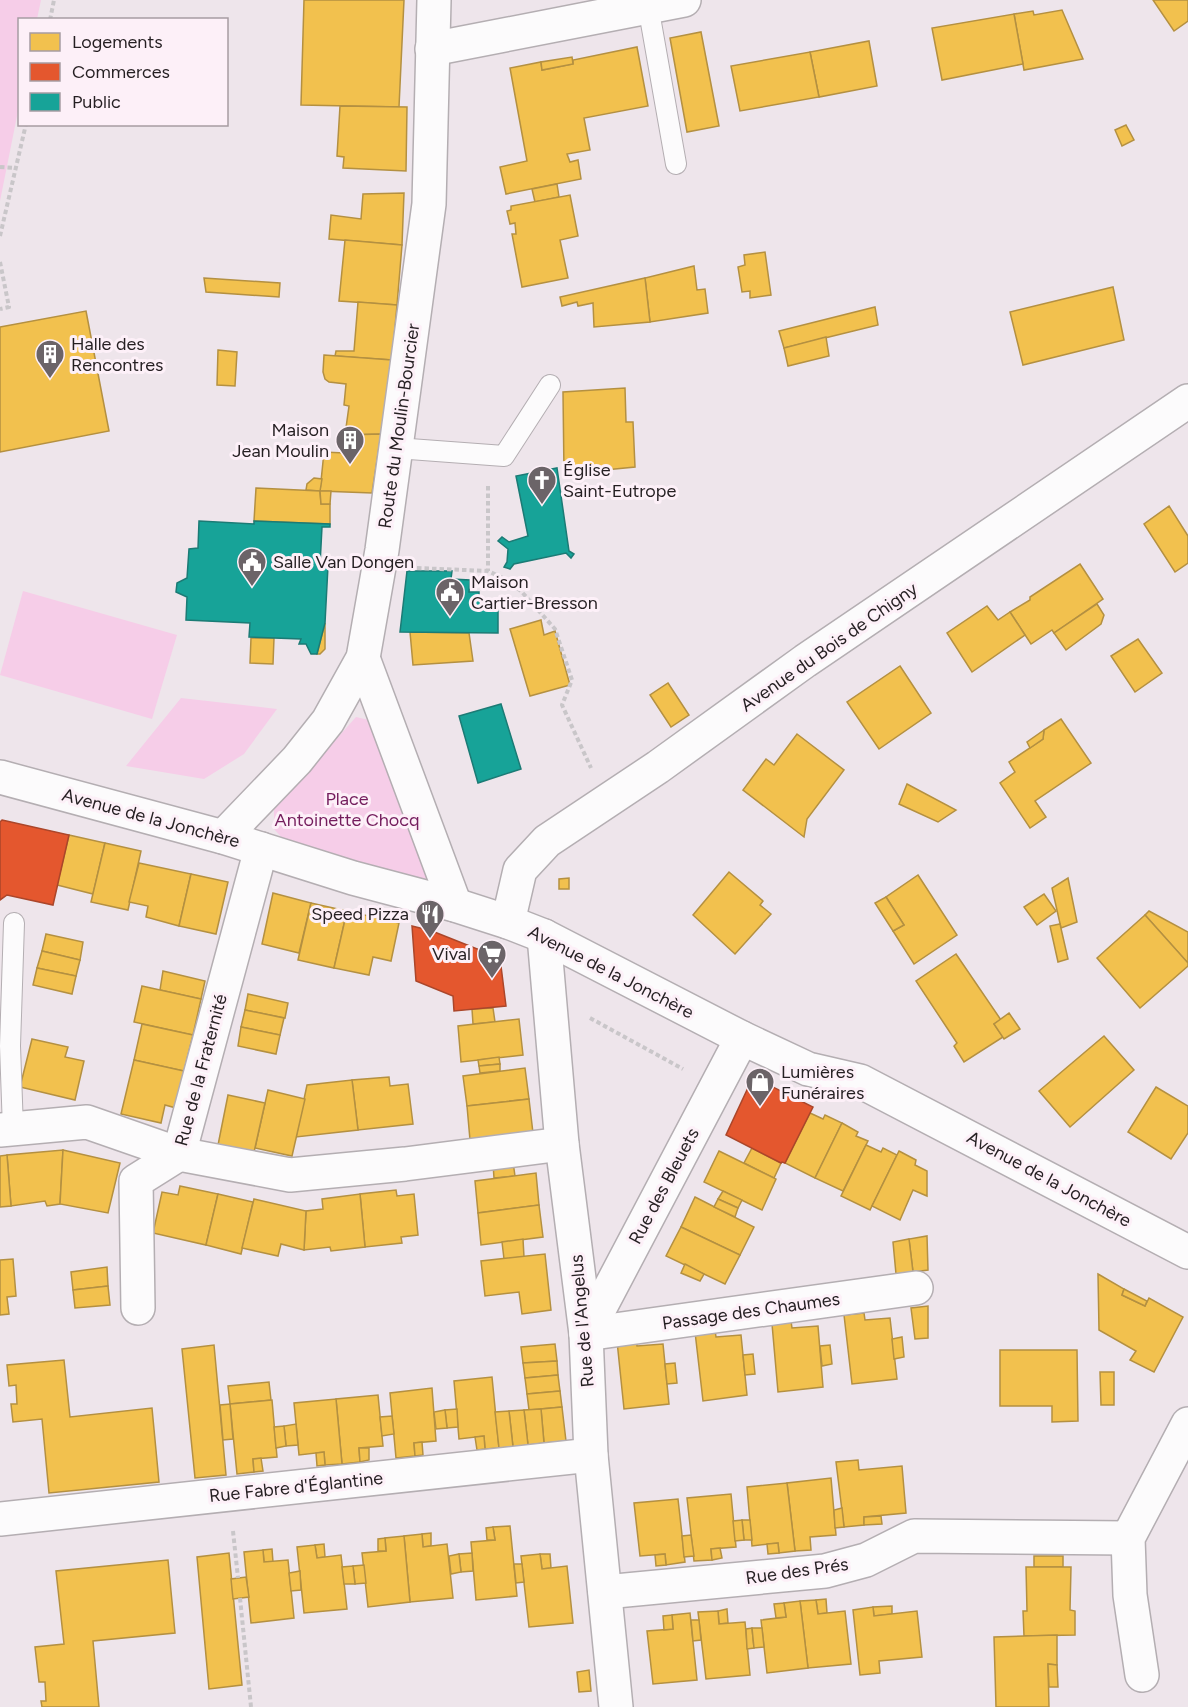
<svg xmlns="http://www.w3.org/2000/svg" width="1188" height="1707" viewBox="0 0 1188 1707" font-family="Figtree,sans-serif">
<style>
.green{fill:#f6cde8}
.homes{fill:#f2c14e;stroke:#b49041;stroke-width:1.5}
.shops{fill:#e4572e;stroke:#ab462a;stroke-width:1.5}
.public{fill:#17a398;stroke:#1b7b75;stroke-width:1.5}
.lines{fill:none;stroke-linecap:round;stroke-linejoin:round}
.lane-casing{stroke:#b4aeb2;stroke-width:22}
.street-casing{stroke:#b4aeb2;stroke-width:36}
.secondary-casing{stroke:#b4aeb2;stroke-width:36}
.path{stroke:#c9c6c9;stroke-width:4;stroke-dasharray:4.5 3;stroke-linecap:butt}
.lane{stroke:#fcfbfc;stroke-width:20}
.street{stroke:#fcfbfc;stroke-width:33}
.secondary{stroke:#fcfbfc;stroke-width:33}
.labels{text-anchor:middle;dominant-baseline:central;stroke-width:6;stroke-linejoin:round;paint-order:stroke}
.poi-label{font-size:18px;fill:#251f22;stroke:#fdf0f8;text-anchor:start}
.street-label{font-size:18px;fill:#251f22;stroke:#fdf0f8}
.park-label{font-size:18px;fill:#741d5d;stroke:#fdf0f8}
</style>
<rect width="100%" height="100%" fill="#eee5eb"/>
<g class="green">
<path d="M0 0H41L37 19 20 20 19 106 0 201Z"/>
<path d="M23 591 177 635 152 719 0 675Z"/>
<path d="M181 698 277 709 244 754 204 779 126 766Z"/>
<path d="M356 717 369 720 431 874 428 884 294 851 274 829V809Z"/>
</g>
<g class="homes">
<path d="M304 0H404L399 107 301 105Z"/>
<path d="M1153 0H1188V21L1174 31Z"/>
<path d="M1062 10 1083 59 1024 70 1014 14 1033 11 1034 15Z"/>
<path d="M1014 14 1023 64 942 80 932 28Z"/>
<path d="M701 32 719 126 687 132 670 38Z"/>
<path d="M869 41 877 86 819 97 810 52Z"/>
<path d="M637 47 648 106 584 118 590 150 567 154 570 162 578 160 581 179 506 194 500 167 527 161 510 68 541 62 542 70 573 64V60Z"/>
<path d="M810 52 819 97 740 111 731 66Z"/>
<path d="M572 57 573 64 542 70 541 62Z"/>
<path d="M340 106 407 107 406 171 343 168 344 157 337 156Z"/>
<path d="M1126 125 1134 140 1122 146 1115 130Z"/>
<path d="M557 184 559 197 535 202 532 189Z"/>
<path d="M404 193 402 245 329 239 331 215 361 219 363 194Z"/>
<path d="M570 195 578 236 560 240 568 278 522 287 512 234H516L515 223 510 224 507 211 511 210V206Z"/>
<path d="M345 240 402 245 397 305 339 301Z"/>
<path d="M765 252 771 295 750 298V291L742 292 738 267 745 265 744 255Z"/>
<path d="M694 266 697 290 705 289 708 313 650 322 645 278Z"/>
<path d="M204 278 280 283 279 297 206 292Z"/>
<path d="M645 278 650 322 594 327 593 303 578 306 577 302 562 306 560 297Z"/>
<path d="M1113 287 1124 340 1023 365 1010 312Z"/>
<path d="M358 302 397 305 392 360 335 356 336 351H354Z"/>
<path d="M875 307 878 325 784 348 779 331Z"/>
<path d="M86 311 109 431 0 452V327Z"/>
<path d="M826 337 829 356 788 366 784 348Z"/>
<path d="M218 350 237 352 235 386 217 385Z"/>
<path d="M324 355 392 360 381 434 345 435 349 406 344 405 346 384 329 382 325 379 323 372Z"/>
<path d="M625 388 626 422H633L635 467 564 474 563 392Z"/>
<path d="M381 434 372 493 320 491 324 452 344 453 345 435Z"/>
<path d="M314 478 322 479 320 491 306 490 307 484Z"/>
<path d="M256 488 320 491 321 504H330V524L254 521Z"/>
<path d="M320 491H331L330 504H321Z"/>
<path d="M1169 506 1188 536V563L1175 572 1144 524Z"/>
<path d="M1080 564 1103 599 1054 633 1052 630 1031 644 1010 612 1030 600V597Z"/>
<path d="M1097 604 1104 615 1101 624 1066 650 1054 633Z"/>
<path d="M987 606 998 620 1010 612 1025 635 972 672 947 633Z"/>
<path d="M541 620 544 635 555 631 570 685 530 696 510 629Z"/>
<path d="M325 623V649L320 654H317Z"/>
<path d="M410 632 469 633 473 661 413 665Z"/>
<path d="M251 638H274L273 664 250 663Z"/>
<path d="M1138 639 1162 673 1135 692 1111 656Z"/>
<path d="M900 666 931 713 879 749 847 702Z"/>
<path d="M668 683 689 715 671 727 650 695Z"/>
<path d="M1061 719 1091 763 1035 801 1046 817 1030 828 1000 783 1015 772 1009 762 1043 739 1044 730Z"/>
<path d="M1044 730 1043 739 1030 748 1027 742Z"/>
<path d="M797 734 844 770 807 819 804 837 743 790 766 759 774 765Z"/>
<path d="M907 784 956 810 938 822 899 804Z"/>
<path d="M69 835 105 843 93 894 57 885Z"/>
<path d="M105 843 141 851 128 910 91 902Z"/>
<path d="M139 863 191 874 179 926 146 917 148 906 129 902Z"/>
<path d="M729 872 763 901 760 905 771 914 735 954 693 915Z"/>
<path d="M191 874 228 882 216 934 179 926Z"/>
<path d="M918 875 957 935 914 964 893 931 904 925 886 897Z"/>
<path d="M569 878V889H559V879Z"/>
<path d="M1068 878 1077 922 1061 928 1052 888Z"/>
<path d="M273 893 311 903 299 953 262 944Z"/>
<path d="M1044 894 1056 911 1037 925 1024 907Z"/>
<path d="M886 897 904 925 893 931 875 903Z"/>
<path d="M311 903 347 911 334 968 298 960Z"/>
<path d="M347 911 399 923 391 961 373 957 369 975 334 968Z"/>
<path d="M1149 911 1188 932V963L1145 915Z"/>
<path d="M1145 915 1188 963V966L1140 1008 1097 958Z"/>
<path d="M1060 924 1068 959 1058 962 1050 926Z"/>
<path d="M46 934 83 942 80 960 42 951Z"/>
<path d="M42 951 80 960 76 976 37 968Z"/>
<path d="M956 954 1001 1020 994 1024 1003 1037 964 1062 954 1046 957 1043 916 981Z"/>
<path d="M37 968 76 976 72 994 33 985Z"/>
<path d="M163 971 205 981 201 999 160 990Z"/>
<path d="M142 986 201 999 193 1035 134 1022Z"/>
<path d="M248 994 288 1003 285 1018 245 1010Z"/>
<path d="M493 1008 495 1022 473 1024 472 1009Z"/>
<path d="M245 1010 284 1018 280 1035 241 1027Z"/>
<path d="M1009 1013 1020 1029 1004 1039 994 1024Z"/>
<path d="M519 1019 523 1055 461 1062 458 1026Z"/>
<path d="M142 1024 193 1035 184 1071 134 1060Z"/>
<path d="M241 1027 280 1035 276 1054 238 1046Z"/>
<path d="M1104 1036 1134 1070 1070 1127 1039 1091Z"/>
<path d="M32 1039 68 1047 65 1057 84 1061 75 1100 20 1087Z"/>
<path d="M499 1057 500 1064 479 1066 478 1060Z"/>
<path d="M134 1060 184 1071 176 1108 165 1105 161 1123 121 1114Z"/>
<path d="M500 1064V1071L480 1073 479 1066Z"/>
<path d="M525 1068 529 1099 467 1106 463 1076Z"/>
<path d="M389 1077 390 1086 408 1084 413 1124 358 1130 352 1080Z"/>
<path d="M352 1080 358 1130 296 1137 307 1085Z"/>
<path d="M1156 1087 1188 1106V1133L1171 1159 1128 1132Z"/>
<path d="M268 1090 305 1099 292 1156 255 1148Z"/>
<path d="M228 1095 265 1103 254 1152 218 1145Z"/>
<path d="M529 1099 533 1133 470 1140 467 1106Z"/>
<path d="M810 1113 823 1119 825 1115 842 1123 815 1178 785 1163Z"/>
<path d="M842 1123 858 1132 856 1136 868 1141 843 1191 815 1178Z"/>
<path d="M866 1145 881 1152 883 1148 897 1155 870 1210 841 1196Z"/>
<path d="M752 1148 781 1163 774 1178 744 1163Z"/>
<path d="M63 1150 60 1204 47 1206 45 1201 11 1206 7 1155Z"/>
<path d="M63 1150 120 1163 108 1213 60 1204Z"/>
<path d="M719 1151 776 1179 762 1210 704 1182Z"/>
<path d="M899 1151 916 1160 915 1165 927 1171V1196L913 1190 900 1220 872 1206Z"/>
<path d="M7 1155 11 1206 0 1207V1156Z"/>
<path d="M513 1162 515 1176 494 1178 493 1164Z"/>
<path d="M536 1173 539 1205 478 1213 475 1181Z"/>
<path d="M180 1186 218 1194 206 1245 153 1233 162 1192 178 1195Z"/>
<path d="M396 1190 397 1196 414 1194 418 1235 401 1237 402 1243 365 1247 360 1194Z"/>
<path d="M723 1191 742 1200 738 1208 718 1199Z"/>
<path d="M218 1194 253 1202 241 1254 206 1245Z"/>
<path d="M360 1194 365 1247 331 1251 330 1247 304 1250 306 1211 323 1209 322 1199Z"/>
<path d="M695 1197 754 1227 740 1255 681 1227Z"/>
<path d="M254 1199 306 1211 304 1250 281 1244 278 1256 242 1248Z"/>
<path d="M718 1199 738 1208 735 1217 714 1207Z"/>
<path d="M539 1205 543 1237 481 1245 478 1213Z"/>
<path d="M681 1227 740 1255 725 1284 666 1256Z"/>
<path d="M927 1236 928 1270 913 1272 909 1239Z"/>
<path d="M523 1239 524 1257 504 1259 502 1242Z"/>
<path d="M909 1239 913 1272 896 1274 893 1242Z"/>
<path d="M545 1254 551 1310 522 1314 519 1292 485 1296 481 1261Z"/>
<path d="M13 1259 16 1296 7 1297 9 1314 0 1315V1260Z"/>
<path d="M685 1264 704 1274 700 1281 681 1273Z"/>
<path d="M107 1267 108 1286 73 1290 71 1272Z"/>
<path d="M1098 1274 1124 1289 1122 1295 1145 1306 1149 1298 1183 1317 1154 1372 1130 1360 1136 1351 1099 1330Z"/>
<path d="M108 1286 110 1305 75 1308 73 1290Z"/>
<path d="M1124 1289 1147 1301 1145 1306 1122 1295Z"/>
<path d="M928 1306V1338L915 1339 911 1308Z"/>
<path d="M864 1313 865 1320 890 1318 897 1379 852 1384 844 1315Z"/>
<path d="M791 1321 792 1328 818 1326 823 1387 778 1392 772 1324Z"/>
<path d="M715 1330 716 1337 741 1335 747 1395 703 1401 695 1332Z"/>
<path d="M902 1337 904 1357 894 1359 892 1339Z"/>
<path d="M636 1339 637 1346 663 1344 669 1404 624 1409 617 1341Z"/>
<path d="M555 1344 557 1361 523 1363 521 1347Z"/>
<path d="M214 1345 226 1475 195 1478 182 1349Z"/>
<path d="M830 1345 832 1364 822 1366 820 1346Z"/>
<path d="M1000 1350H1077L1078 1421 1052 1422V1406H1000Z"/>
<path d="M753 1354 755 1374 745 1375 743 1355Z"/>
<path d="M64 1360 70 1417 152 1408 159 1482 49 1493 42 1419 13 1422 11 1404H17L16 1385 9 1386 7 1365Z"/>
<path d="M557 1361 558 1375 525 1378 523 1363Z"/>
<path d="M675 1363 677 1383 667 1384 665 1364Z"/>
<path d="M1100 1372H1114V1405H1101Z"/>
<path d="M558 1375 560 1391 527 1394 525 1378Z"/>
<path d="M492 1377 499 1448 485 1449 484 1436 459 1439 454 1381Z"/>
<path d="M269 1382 271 1400 230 1404 228 1386Z"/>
<path d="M432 1388 436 1441 414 1443 415 1456 396 1458 390 1393Z"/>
<path d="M560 1391 562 1407 529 1410 527 1394Z"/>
<path d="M378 1395 383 1446 359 1448 360 1462 342 1464 336 1399Z"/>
<path d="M336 1399 342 1464 325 1465 324 1452 299 1455 294 1403Z"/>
<path d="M272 1400 277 1457 253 1459 254 1472 237 1474 230 1404Z"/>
<path d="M230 1404 233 1439 223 1440 220 1405Z"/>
<path d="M562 1407 566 1441 544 1443 541 1409Z"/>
<path d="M457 1409 458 1427 447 1428 445 1410Z"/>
<path d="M541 1409 544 1443 528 1445 524 1410Z"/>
<path d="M445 1410 447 1428 436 1429 434 1412Z"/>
<path d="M524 1410 528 1445 513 1447 509 1411Z"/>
<path d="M509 1411 513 1447 499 1448 495 1412Z"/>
<path d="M392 1416 394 1434 382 1436 380 1417Z"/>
<path d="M296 1424 298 1445 286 1446 284 1426Z"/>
<path d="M284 1426 286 1446 276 1448 274 1427Z"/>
<path d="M484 1436 485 1449 477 1450 475 1437Z"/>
<path d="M422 1442 423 1455 415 1456 414 1443Z"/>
<path d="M359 1448H369V1460L360 1462Z"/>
<path d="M324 1452 325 1465 317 1466 316 1453Z"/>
<path d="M261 1458 263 1471 254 1472 253 1459Z"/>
<path d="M858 1460 859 1470 902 1466 906 1513 864 1517V1525L844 1527 836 1462Z"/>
<path d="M831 1478 836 1535 810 1537 811 1550 795 1551 787 1483Z"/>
<path d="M787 1483 795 1551 779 1553 778 1543 752 1546 747 1487Z"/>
<path d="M731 1494 736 1547 711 1549 712 1560 694 1561 687 1498Z"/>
<path d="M678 1499 685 1562 666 1565 665 1554 640 1556 634 1503Z"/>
<path d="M842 1508 844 1527 835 1528 834 1510Z"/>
<path d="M881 1516 882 1524 864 1525V1517Z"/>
<path d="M742 1520H750L752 1540H744Z"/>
<path d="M742 1520 744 1540 735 1541 733 1521Z"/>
<path d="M510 1526 517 1596 476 1600 471 1542 495 1540 493 1527Z"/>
<path d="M493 1527 495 1540H487L486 1528Z"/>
<path d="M431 1533V1546L423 1547 422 1534Z"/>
<path d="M422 1534 423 1547 447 1544 453 1598 410 1602 404 1536Z"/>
<path d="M691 1535 694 1556 684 1557 682 1536Z"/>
<path d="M404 1536 410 1602 368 1607 362 1553 386 1551 385 1538Z"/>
<path d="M385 1538 386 1551H378V1539Z"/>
<path d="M778 1543 779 1553 768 1554 767 1544Z"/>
<path d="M324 1544 325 1557 317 1558 315 1545Z"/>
<path d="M315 1545 317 1558 341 1555 347 1609 304 1613 297 1547Z"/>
<path d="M720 1548 722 1558 712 1560 711 1549Z"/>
<path d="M272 1549 273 1562H264L263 1550Z"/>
<path d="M263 1550 264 1562 288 1560 294 1618 251 1623 244 1552Z"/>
<path d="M229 1553 242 1685 209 1689 197 1557Z"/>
<path d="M472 1553 473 1571 461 1572 459 1554Z"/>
<path d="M459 1554 461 1572 451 1574 449 1556Z"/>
<path d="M540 1554H550L551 1568 542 1569Z"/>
<path d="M540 1554 542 1569 567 1566 573 1623 529 1627 521 1556Z"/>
<path d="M665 1554 666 1565 656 1566 655 1555Z"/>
<rect x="1034" y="1556" width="29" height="11"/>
<path d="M168 1560 175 1633 93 1641 99 1707H42L41 1701H46L45 1682H39L35 1647 64 1644 56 1571Z"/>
<path d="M514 1564H522L524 1582 516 1583Z"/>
<path d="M364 1565 366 1583 355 1584 353 1566Z"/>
<path d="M353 1566 355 1584H344L342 1567Z"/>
<path d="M1026 1567H1071L1070 1610 1075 1611V1635L1024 1636 1023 1611H1027Z"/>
<path d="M300 1571 301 1590 291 1591 289 1573Z"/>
<path d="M246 1577 249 1597 233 1599 231 1579Z"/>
<path d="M826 1599 827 1613 818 1614 816 1600Z"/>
<path d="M816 1600 818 1614 845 1611 851 1664 808 1668 800 1601Z"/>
<path d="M800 1601 808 1668 767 1673 761 1620 786 1617 784 1603Z"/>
<path d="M784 1603 786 1617 776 1618 774 1604Z"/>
<path d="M892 1606V1614L874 1616 873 1607Z"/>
<path d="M873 1607 874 1616 917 1611 922 1657 879 1661 880 1673 860 1675 853 1610Z"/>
<path d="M727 1609 728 1623 719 1624 718 1611Z"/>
<path d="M718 1611 719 1624 745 1622 750 1675 706 1679 698 1612Z"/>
<path d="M690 1613 697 1680 653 1684 647 1631 673 1629 672 1615Z"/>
<path d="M672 1615 673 1629 664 1630 663 1616Z"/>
<path d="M691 1620H699L701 1640 693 1641Z"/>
<path d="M752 1628 754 1648 747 1649 746 1629Z"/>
<path d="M752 1628H762L764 1647 754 1648Z"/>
<path d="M1057 1635V1665L1048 1664 1049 1707H996L994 1637Z"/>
<path d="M1048 1664 1057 1665 1058 1687H1049Z"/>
<path d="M589 1670 591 1691 579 1692 577 1672Z"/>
</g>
<g class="shops">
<path d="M2 820 69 835 53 905 7 895 0 900V822Z"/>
<path d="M412 926 432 931 500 958 506 1006 454 1011 453 996 416 981Z"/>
<path d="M753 1077 813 1107 785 1163 782 1162 781 1163 726 1135Z"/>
</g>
<g class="public">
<path d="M557 468 569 551 574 554 571 558 566 553 514 564 510 569 504 567 507 562 508 549 498 541 502 537 509 542 528 536 516 476Z"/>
<path d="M199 521 254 524V521L330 524V527H322L320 565 328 566 325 623 317 654H311L306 644H299L301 639 249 637 250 623 186 620 187 597 176 592 177 583 187 578 189 549 198 548Z"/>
<path d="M407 571H452L451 579 470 580 469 592H479V601L498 602V633L400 632Z"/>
<path d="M501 704 521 769 478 783 459 716Z"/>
</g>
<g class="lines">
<g class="lane-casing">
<g id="lane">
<path d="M647 0 676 164"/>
<path d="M396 448 504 456 550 385"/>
<path d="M13 1129 10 1046 14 923"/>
</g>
</g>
<g class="street-casing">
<g id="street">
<path d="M432 49 684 0"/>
<path d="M363 658 455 905"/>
<path d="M223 837 297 760 328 721 363 658 382 550 429 204 434 0"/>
<path d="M544 936 562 1144 586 1334 591 1455 616 1707"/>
<path d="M0 1130 87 1122 179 1154 290 1175 405 1164 562 1144"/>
<path d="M138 1308 136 1181 179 1154 261 849"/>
<path d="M586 1334 742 1038"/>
<path d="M586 1334 916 1288"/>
<path d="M0 1519 591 1455"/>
<path d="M605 1592 825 1571 866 1560 914 1536 1128 1538"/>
<path d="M1142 1675 1130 1595 1128 1538 1188 1424"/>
</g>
</g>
<g class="secondary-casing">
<g id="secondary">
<path d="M0 777 223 837 353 878 455 905 508 922 544 936 742 1038 808 1069 860 1081 1188 1252"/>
<path d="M508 922 520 870 547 841 658 767 805 661 1188 401"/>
</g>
</g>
<g class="path">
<path d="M50 20 54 0"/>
<path d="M0 167 15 168"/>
<path d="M0 236 26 124"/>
<path d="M0 262 9 307 0 309"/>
<path d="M488 486V571"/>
<path d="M417 568 488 571 503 578 521 591 555 629 572 680 562 705 591 768"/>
<path d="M590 1018 683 1069"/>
<path d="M233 1531 238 1578"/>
<path d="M240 1598 251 1707"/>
</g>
<use href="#lane" class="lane"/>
<use href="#street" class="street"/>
<use href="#secondary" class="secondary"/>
</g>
<defs>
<g id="building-pin" transform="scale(1.5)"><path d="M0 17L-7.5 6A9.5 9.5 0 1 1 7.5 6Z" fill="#6b6468" stroke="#fdf0f8"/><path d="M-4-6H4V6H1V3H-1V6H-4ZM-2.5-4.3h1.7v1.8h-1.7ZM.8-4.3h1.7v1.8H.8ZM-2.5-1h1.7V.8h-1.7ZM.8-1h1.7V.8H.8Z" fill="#fff"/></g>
<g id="church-pin" transform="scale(1.5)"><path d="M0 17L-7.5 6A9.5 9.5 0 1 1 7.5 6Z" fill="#6b6468" stroke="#fdf0f8"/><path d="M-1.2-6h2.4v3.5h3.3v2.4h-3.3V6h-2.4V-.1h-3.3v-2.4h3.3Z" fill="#fff"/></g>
<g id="civic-pin" transform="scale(1.5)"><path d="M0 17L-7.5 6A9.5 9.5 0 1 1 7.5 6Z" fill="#6b6468" stroke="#fdf0f8"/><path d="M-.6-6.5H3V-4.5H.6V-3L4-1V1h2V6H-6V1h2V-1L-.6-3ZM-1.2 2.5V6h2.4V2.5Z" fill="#fff"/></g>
<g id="restaurant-pin" transform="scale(1.5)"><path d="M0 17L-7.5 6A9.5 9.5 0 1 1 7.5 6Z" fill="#6b6468" stroke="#fdf0f8"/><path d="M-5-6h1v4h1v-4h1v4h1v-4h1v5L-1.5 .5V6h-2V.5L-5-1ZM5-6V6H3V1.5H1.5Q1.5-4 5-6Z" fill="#fff"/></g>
<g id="supermarket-pin" transform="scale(1.5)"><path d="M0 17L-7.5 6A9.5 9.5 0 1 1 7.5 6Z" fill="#6b6468" stroke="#fdf0f8"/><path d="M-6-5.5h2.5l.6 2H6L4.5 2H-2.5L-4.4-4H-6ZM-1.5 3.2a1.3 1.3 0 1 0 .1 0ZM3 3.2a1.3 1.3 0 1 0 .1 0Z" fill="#fff"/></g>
<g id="shop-pin" transform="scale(1.5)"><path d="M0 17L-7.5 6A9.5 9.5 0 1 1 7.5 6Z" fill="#6b6468" stroke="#fdf0f8"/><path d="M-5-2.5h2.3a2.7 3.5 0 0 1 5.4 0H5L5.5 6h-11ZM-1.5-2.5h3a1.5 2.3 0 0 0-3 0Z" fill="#fff"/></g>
</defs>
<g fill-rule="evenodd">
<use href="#building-pin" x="50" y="354"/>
<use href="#building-pin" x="350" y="440"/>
<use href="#church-pin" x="542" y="480"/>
<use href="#civic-pin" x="252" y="562"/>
<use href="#civic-pin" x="450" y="592"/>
<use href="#restaurant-pin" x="430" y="914"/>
<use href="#supermarket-pin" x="492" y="954"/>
<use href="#shop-pin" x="760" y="1082"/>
</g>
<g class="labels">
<g class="poi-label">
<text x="71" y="344">Halle des<tspan x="71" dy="21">Rencontres</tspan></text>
<text x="329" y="430" text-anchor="end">Maison<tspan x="329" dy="21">Jean Moulin</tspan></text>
<text x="563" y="470">Église<tspan x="563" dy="21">Saint-Eutrope</tspan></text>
<text x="273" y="562">Salle Van Dongen</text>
<text x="471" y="582">Maison<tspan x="471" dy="21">Cartier-Bresson</tspan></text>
<text x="409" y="914" text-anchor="end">Speed Pizza</text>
<text x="471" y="954" text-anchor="end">Vival</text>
<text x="781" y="1072">Lumières<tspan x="781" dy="21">Funéraires</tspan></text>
</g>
<g class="street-label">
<text transform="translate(399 426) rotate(-82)">Route du Moulin-Bourcier</text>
<text transform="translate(829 647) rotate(-35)">Avenue du Bois de Chigny</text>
<text transform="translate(151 818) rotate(15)">Avenue de la Jonchère</text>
<text transform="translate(611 972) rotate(27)">Avenue de la Jonchère</text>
<text transform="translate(201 1070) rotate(-75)">Rue de la Fraternité</text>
<text transform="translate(1049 1179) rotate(28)">Avenue de la Jonchère</text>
<text transform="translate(664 1186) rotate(-62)">Rue des Bleuets</text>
<text transform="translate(751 1311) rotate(-8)">Passage des Chaumes</text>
<text transform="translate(582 1321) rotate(-95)">Rue de l'Angelus</text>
<text transform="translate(296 1487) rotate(-6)">Rue Fabre d'Églantine</text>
<text transform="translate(797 1571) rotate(-8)">Rue des Prés</text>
</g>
<g class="park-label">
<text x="347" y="799">Place<tspan x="347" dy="21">Antoinette Chocq</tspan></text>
</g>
</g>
<rect x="18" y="18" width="210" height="108" fill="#fdf0f8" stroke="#a79ca2" stroke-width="1.5"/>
<rect x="30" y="33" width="30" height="18" fill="#f2c14e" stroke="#a79ca2" stroke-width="1.5"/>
<text x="72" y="48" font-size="18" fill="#251f22">Logements</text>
<rect x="30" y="63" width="30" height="18" fill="#e4572e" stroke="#a79ca2" stroke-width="1.5"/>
<text x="72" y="78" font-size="18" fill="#251f22">Commerces</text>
<rect x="30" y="93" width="30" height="18" fill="#17a398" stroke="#a79ca2" stroke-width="1.5"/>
<text x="72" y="108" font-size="18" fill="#251f22">Public</text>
</svg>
